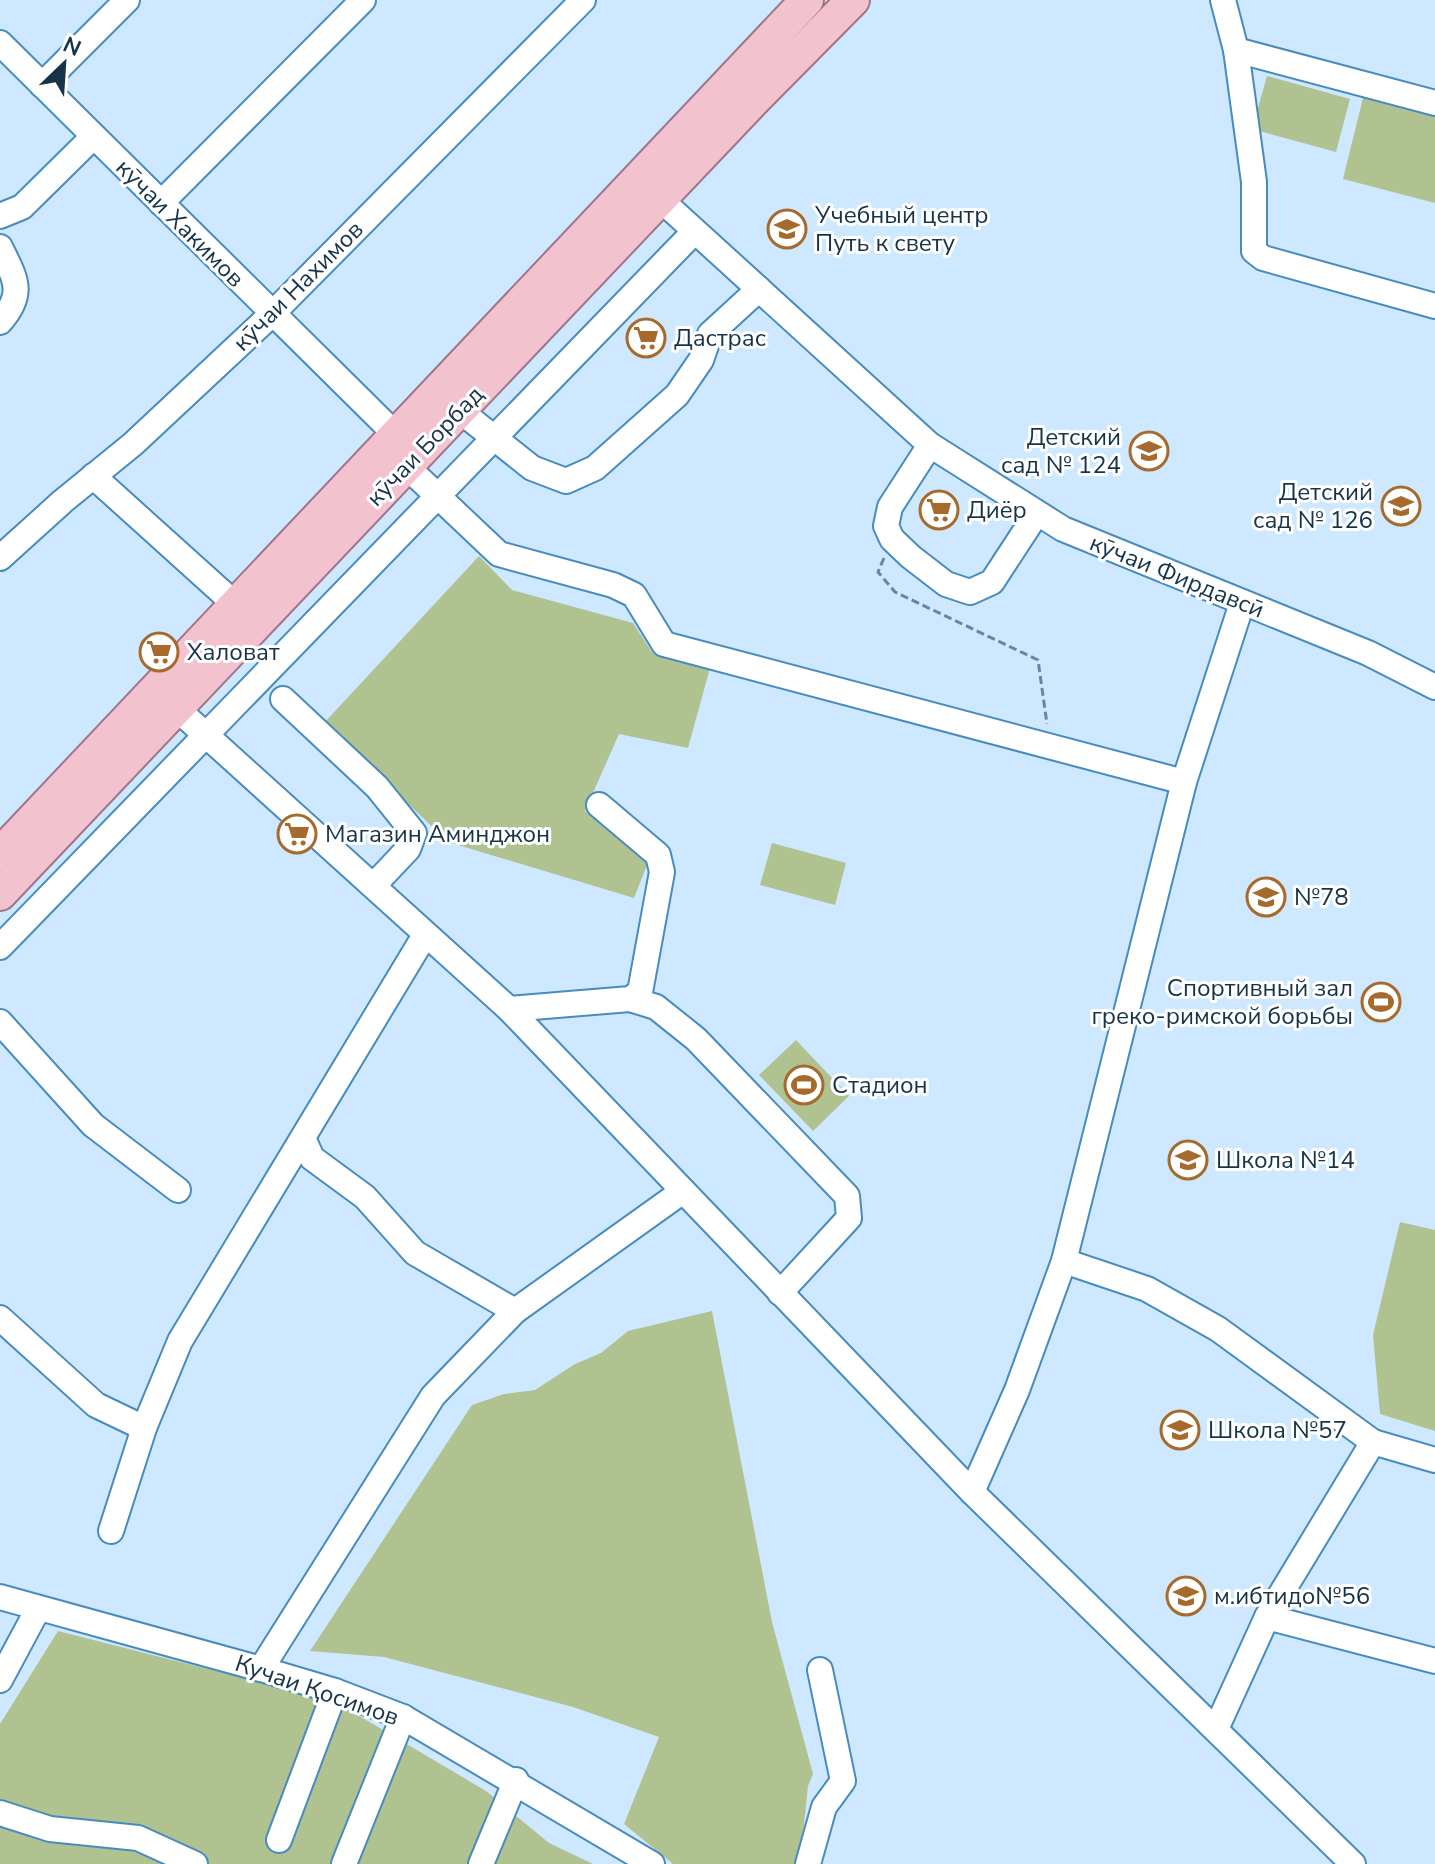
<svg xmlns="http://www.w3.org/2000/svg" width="1435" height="1864" viewBox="0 0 1435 1864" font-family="'Nunito Sans',sans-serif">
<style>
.green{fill:#b1c291}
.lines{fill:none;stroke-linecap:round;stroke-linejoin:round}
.minor-casing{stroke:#478bbf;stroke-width:28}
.major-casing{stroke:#9f758a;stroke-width:36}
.path{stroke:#6a869c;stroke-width:3;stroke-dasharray:8 4;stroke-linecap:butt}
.minor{stroke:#fff;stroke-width:24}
.major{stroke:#f2c2ce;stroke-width:32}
.labels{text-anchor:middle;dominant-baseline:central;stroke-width:6;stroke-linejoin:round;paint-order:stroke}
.poi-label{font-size:24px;fill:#163348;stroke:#fff;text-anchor:start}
.street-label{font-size:24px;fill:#163348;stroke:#fff}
</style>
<rect width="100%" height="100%" fill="#cee8ff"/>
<g class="green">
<path d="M1267 76 1350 99 1336 152 1252 129Z"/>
<path d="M1364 94 1435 112V203L1343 179Z"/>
<path d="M479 556 512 590 633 623 652 652 710 668 688 748 619 734 585 811 649 860 634 898 448 842 324 723Z"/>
<path d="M772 843 846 863 835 905 760 885Z"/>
<path d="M796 1040 849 1096 813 1131 759 1075Z"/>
<path d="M1400 1222 1435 1230V1431L1380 1414 1373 1335Z"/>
<path d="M712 1311 772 1622 813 1774 808 1786 800 1864H673L624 1824 659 1737 573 1707 384 1657 310 1651 472 1405 504 1394 535 1390 575 1364 601 1353 628 1331Z"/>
<path d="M58 1631 334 1701 486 1791 549 1843 593 1864H0V1724Z"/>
</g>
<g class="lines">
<g class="minor-casing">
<g id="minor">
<path d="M1223 0 1236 50 1254 182V251L1263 258 1435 306"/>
<path d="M0 43 396 435"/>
<path d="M1236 50 1435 103"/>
<path d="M42 85 127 0"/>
<path d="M660 199 930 445 1063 529 1368 653 1435 687"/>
<path d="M161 203 363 0"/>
<path d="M0 216 22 207 93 137"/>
<path d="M0 247C15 278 26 293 0 322"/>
<path d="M459 410 532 468 566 481 595 468 677 395 701 360 710 334 759 289"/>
<path d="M930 445 890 507 886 526 892 539 911 557 946 584 970 592 992 582 1037 513"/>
<path d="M406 466 499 554 613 585 634 595 664 644 1184 782"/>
<path d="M93 476 236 605"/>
<path d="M0 558 63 501 133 444 272 314 583 0"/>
<path d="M283 699 377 787 414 833 408 849 375 884"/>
<path d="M176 708 509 1009 972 1492 1353 1864"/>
<path d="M0 947 694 232"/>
<path d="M630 999 656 1007 696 1039 847 1196 849 1218 780 1293"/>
<path d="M509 1009 630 999 640 992 662 872 658 855 599 805"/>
<path d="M0 1022 93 1125 178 1190"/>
<path d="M1064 1261 1147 1289 1218 1329 1373 1442"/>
<path d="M515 1311 683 1191"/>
<path d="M0 1318 96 1405 144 1428"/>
<path d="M972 1492 1017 1390 1064 1261 1184 782 1242 603"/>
<path d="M111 1531 144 1428 180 1341 425 935"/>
<path d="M0 1597 261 1669 335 1691 403 1717 652 1864"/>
<path d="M1267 1617 1435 1661"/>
<path d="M261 1669 433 1396 515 1311 415 1253 365 1197 312 1158 303 1138"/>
<path d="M0 1680 38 1609"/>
<path d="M1216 1729 1267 1617 1373 1442 1435 1460"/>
<path d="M0 1813 50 1829 138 1838 195 1864"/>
<path d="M279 1840 335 1691"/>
<path d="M344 1864 403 1717"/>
<path d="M481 1864 516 1780"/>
<path d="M808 1864 824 1807 843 1781 820 1670"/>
</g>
</g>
<g class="major-casing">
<g id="major">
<path d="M0 854 807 0"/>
<path d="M0 894 755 99 853 0"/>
</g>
</g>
<path class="path" d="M884 558 878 572 895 592 1038 660 1047 724"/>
<use href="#minor" class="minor"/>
<use href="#major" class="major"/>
</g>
<defs>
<g id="university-ring" transform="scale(2)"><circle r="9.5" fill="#fff" stroke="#a66a2c" stroke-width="1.5"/><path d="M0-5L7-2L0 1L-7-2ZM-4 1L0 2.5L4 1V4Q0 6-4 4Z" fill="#a66a2c"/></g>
<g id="supermarket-ring" transform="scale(2)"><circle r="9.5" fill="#fff" stroke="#a66a2c" stroke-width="1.5"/><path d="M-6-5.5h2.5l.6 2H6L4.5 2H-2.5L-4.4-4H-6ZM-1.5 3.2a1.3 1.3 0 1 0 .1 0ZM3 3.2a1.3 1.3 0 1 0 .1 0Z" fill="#a66a2c"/></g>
<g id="school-ring" transform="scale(2)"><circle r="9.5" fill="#fff" stroke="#a66a2c" stroke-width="1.5"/><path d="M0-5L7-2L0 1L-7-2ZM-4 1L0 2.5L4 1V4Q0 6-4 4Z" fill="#a66a2c"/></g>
<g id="stadium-ring" transform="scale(2)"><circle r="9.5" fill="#fff" stroke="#a66a2c" stroke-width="1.5"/><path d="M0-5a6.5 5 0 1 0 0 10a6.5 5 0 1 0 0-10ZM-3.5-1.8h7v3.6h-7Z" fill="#a66a2c"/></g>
</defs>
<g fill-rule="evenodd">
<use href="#university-ring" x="787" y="229"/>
<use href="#supermarket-ring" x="646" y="338"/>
<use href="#school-ring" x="1149" y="451"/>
<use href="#school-ring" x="1401" y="506"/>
<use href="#supermarket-ring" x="939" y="510"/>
<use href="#supermarket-ring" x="159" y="652"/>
<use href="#supermarket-ring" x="297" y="834"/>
<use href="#school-ring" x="1266" y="897"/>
<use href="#stadium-ring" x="1381" y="1002"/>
<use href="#stadium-ring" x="804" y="1085"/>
<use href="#school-ring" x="1188" y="1160"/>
<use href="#school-ring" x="1180" y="1430"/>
<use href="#school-ring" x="1186" y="1596"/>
</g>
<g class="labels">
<g class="poi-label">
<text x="815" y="215">Учебный центр<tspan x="815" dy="28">Путь к свету</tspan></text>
<text x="674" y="338">Дастрас</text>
<text x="1121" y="437" text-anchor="end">Детский<tspan x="1121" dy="28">сад № 124</tspan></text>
<text x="1373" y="492" text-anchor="end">Детский<tspan x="1373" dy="28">сад № 126</tspan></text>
<text x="967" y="510">Диëр</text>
<text x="187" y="652">Халоват</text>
<text x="325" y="834">Магазин Аминджон</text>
<text x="1294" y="897">№78</text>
<text x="1353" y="988" text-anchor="end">Спортивный зал<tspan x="1353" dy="28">греко-римской борьбы</tspan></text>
<text x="832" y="1085">Стадион</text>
<text x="1216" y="1160">Школа №14</text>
<text x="1208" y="1430">Школа №57</text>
<text x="1214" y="1596">м.ибтидо№56</text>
</g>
<g class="street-label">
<text transform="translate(180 223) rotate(45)">кӯчаи Хакимов</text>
<text transform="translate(298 286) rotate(-45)">кӯчаи Нахимов</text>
<text transform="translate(425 446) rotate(-46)">кӯчаи Борбад</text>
<text transform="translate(1177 576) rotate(22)">кӯчаи Фирдавсӣ</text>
<text transform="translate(317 1690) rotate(19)">Кучаи Қосимов</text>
</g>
</g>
<g transform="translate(64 64) rotate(25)" stroke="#ffffff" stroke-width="6" paint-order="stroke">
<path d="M0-6L14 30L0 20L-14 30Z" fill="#163348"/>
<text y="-12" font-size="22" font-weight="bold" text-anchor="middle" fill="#163348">N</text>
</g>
</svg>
